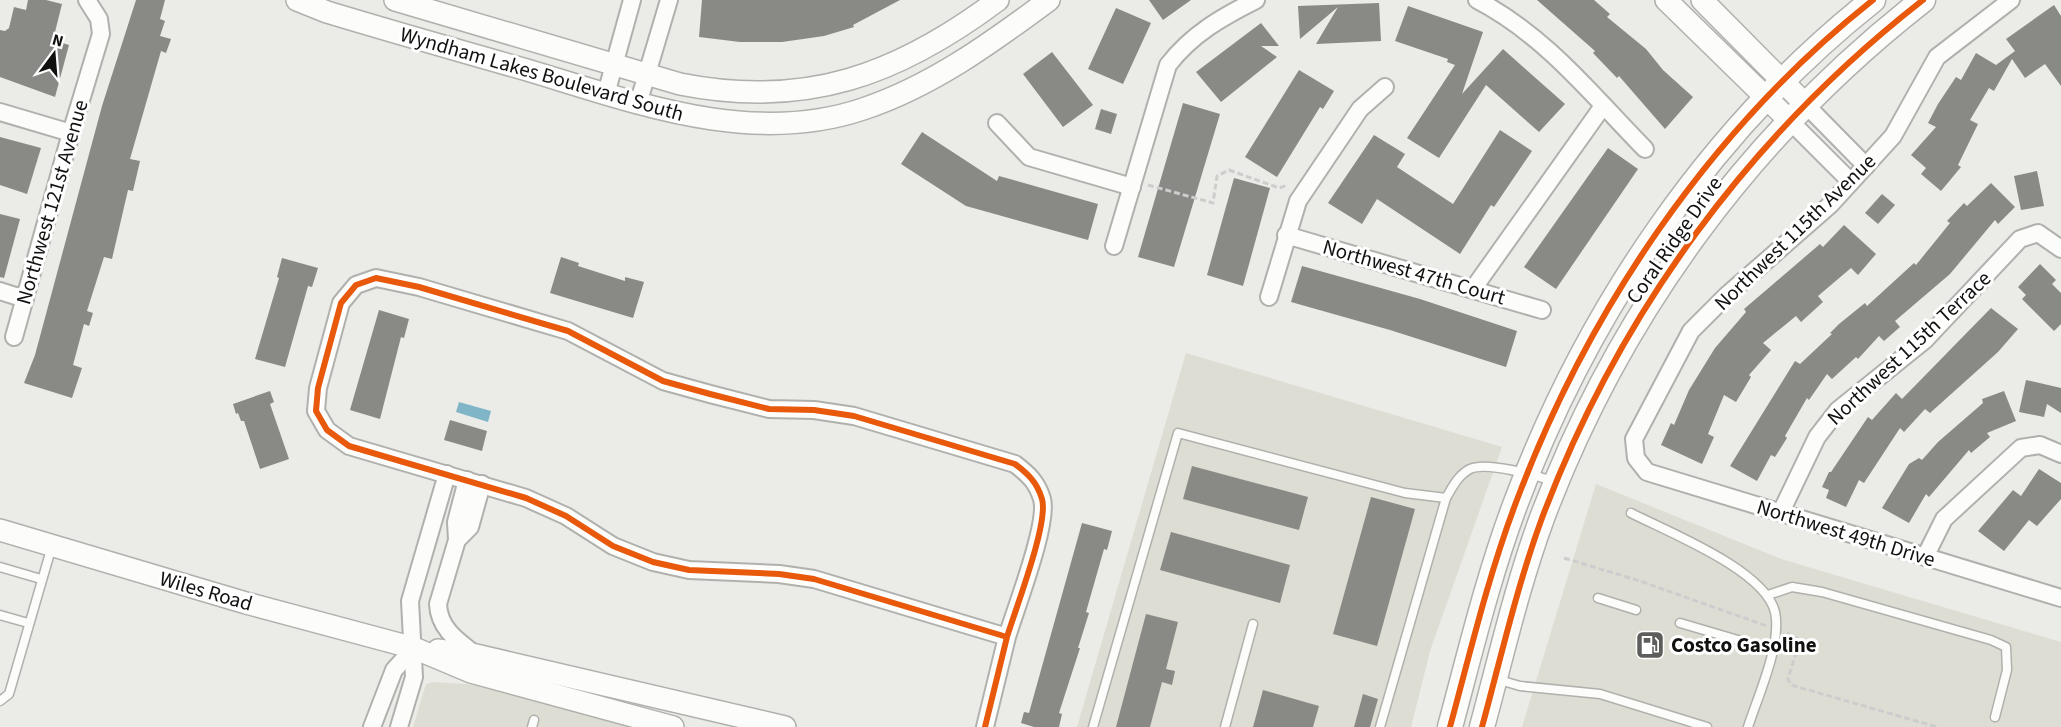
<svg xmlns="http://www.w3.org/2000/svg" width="2061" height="727" viewBox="0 0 2061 727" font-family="'Source Sans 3',sans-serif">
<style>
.built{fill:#deddd3}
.water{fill:#7fb5c6}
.building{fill:#898986}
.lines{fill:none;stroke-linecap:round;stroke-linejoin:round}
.service-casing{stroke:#b0b0ad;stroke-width:11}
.minor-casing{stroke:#b0b0ad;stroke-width:20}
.tertiary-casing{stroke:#b0b0ad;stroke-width:24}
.secondary-casing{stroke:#b0b0ad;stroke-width:27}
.path{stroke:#cdcdcd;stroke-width:3;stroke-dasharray:6 3;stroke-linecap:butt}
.service{stroke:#fcfcfb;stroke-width:8}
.minor{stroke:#fcfcfb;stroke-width:16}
.tertiary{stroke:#fcfcfb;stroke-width:21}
.secondary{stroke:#fcfcfb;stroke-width:24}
.cycleway-casing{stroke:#fff;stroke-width:10}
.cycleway{stroke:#e8590c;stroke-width:6}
.labels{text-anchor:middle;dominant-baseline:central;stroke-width:6;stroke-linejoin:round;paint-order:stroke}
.street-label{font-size:21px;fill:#11110f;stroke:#fff}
.poi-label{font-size:21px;font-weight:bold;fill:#11110f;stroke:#fff;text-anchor:start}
</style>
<rect width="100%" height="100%" fill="#ebebe7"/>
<g class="built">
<path d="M1186 353 1502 447 1430 651 1411 727H1077Z"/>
<path d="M1596 484 1781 559 2061 642V727H1522Z"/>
<path d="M433 682 494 686 631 727H413L426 684Z"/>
</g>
<path class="water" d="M459 402 491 411 488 422 456 412Z"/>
<g class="building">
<path d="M28 0H46L62 4 53 40 69 45 55 97 0 77V30L5 31 9 28 14 7 26 10Z"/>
<path d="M136 0H165L160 19 165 21 160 36 171 39 166 53 161 51 130 159 140 161 133 191 128 190 112 259 104 257 87 311 93 313 89 326 84 324 73 365 82 368 72 398 24 383 35 355 102 106Z"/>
<path d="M702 0H900L853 25 854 27 824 36 782 42H740L699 37Z"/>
<path d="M1149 0H1191L1163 20Z"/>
<path d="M1537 0H1594L1610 14 1607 17 1646 49 1663 70 1693 97 1665 129 1619 76 1617 78 1593 53 1595 51Z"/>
<path d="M1379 3 1381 41 1316 44 1338 7 1300 39 1298 6Z"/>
<path d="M2054 5 2061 16V86L2045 64 2025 78 2012 59 1994 91 1989 88 1970 120 1978 124 1958 165 1961 167 1941 191 1921 174 1926 168 1911 155 1936 127 1928 123 1938 104 1956 77 1961 80 1976 53 1996 65 2015 51 2006 39Z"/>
<path d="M1408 6 1483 32 1462 94 1503 49 1565 104 1539 132 1486 85 1439 158 1407 138 1455 65 1447 62 1448 59 1395 41Z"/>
<path d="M1116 8 1151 23 1123 84 1088 69Z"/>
<path d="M1261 23 1279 46H1261L1277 57 1221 102 1196 72Z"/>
<path d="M1052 52 1093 105 1063 127 1023 74Z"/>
<path d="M1299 70 1334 91 1323 109 1320 107 1277 177 1245 157Z"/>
<path d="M1183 103 1220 114 1174 267 1138 257Z"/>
<path d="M1101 109 1117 114 1111 134 1095 129Z"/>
<path d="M1500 130 1532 151 1494 207 1491 205 1460 254 1377 199 1362 224 1328 203 1374 135 1405 154 1397 167 1453 204Z"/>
<path d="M922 132 997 181 999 176 1098 204 1088 240 966 206 901 164Z"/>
<path d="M0 137 41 148 27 194 0 185Z"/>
<path d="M1608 148 1638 169 1556 289 1524 267Z"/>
<path d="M2037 171 2044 206 2021 210 2014 176Z"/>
<path d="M1234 178 1270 188 1243 286 1207 275Z"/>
<path d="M1991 183 2015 207 1998 224 1995 220 1950 274 1895 321 1900 327 1884 341 1879 336 1858 359 1856 357 1832 379 1827 374 1809 400 1807 398 1785 436 1787 438 1775 457 1771 455 1757 481 1730 466 1795 361 1800 364 1832 334 1830 333 1839 324 1865 303 1867 306 1914 263 1916 265 1950 223 1947 221 1964 203 1967 206Z"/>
<path d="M1882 194 1895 205 1878 224 1865 213Z"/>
<path d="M0 214 20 219 4 278 0 277Z"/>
<path d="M1844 225 1876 254 1858 275 1851 268 1818 296 1823 302 1801 322 1796 316 1763 343 1771 350 1749 375 1751 377 1736 402 1724 395 1708 434 1714 437 1702 464 1661 445 1671 423 1674 425 1689 390 1715 348 1746 312 1744 309 1820 244 1823 247Z"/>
<path d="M561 257 579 263 578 266 625 281V277L644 282 633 318 550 293Z"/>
<path d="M282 258 318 268 312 287 308 286 285 367 255 359 279 278 277 277Z"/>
<path d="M2040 264 2056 280 2052 284 2061 293V324L2054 331 2022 299 2026 295 2018 287Z"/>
<path d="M1302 266 1420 299 1517 331 1506 367 1390 330 1291 302Z"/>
<path d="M1991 308 2018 329 1998 352 1930 413 1925 409 1904 432 1900 428 1864 483 1859 480 1846 507 1826 498 1829 490 1822 487 1829 472H1831L1868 417 1872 420 1896 393 1902 399Z"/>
<path d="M379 310 409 319 404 338 401 337 380 419 350 410Z"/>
<path d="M2026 380 2061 388V413L2047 404 2044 417 2019 412Z"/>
<path d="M270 391 274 402 270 404 289 459 260 469 244 421H241L238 413 236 414 233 404Z"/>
<path d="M2004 391 2016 421 1987 433 1990 437 1971 453 1969 450 1929 497 1926 494 1909 523 1882 508 1909 464 1919 458 1922 460 1938 442 1983 403 1982 399Z"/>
<path d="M450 420 487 431 482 451 444 440Z"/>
<path d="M1192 466 1308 497 1299 530 1183 499Z"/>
<path d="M2039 469 2061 483V499L2037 526 2029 520 2004 551 1978 531 2013 490 2021 496Z"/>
<path d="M1371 497 1415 509 1377 646 1333 634Z"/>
<path d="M1082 523 1112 531 1107 550 1104 549 1086 612 1089 613 1078 648H1080L1059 713 1062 714 1059 727H1034L1021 723 1024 712 1029 713Z"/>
<path d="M1171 532 1290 565 1280 603 1160 570Z"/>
<path d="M1146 614 1178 622 1166 669 1175 671 1172 685 1162 682 1150 727H1116Z"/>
<path d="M1263 690 1319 706 1313 727H1253Z"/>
<path d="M1363 694 1378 699 1370 727H1354Z"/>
</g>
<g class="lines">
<g class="service-casing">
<g id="service">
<path d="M1631 513C1668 532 1765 570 1775 612 1782 644 1758 696 1748 727"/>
<path d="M0 567 41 579"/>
<path d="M1768 595 1792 587 1822 592 1991 640 2006 647 2007 670 1995 717"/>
<path d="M1598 598 1636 610"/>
<path d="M0 615 28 623"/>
<path d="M1680 623 1772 650"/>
<path d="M1496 679 1520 686 1600 694 1707 727"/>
<path d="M0 701 9 694 52 546"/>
<path d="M532 727 534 720"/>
<path d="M1093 727 1178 433 1405 493 1446 498"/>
<path d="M1225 727 1253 624"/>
<path d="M1380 727 1446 498C1452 488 1458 475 1470 469 1487 461 1538 476 1556 482"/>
</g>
</g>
<g class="minor-casing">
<g id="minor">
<path d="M1477 0C1546 36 1591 94 1645 149"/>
<path d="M2011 0 1937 57 1893 136 1830 205 1727 295 1691 331 1634 439 1636 458 1647 472 2061 598"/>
<path d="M606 94 632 0"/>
<path d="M638 104 669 0"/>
<path d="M1805 104 1866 166"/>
<path d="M0 112 71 133"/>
<path d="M1789 120 1851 182"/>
<path d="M997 123 1029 157 1132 187"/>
<path d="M1286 235 1542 310"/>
<path d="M1114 246 1168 65C1192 34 1222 17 1256 0"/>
<path d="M1473 289 1603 106"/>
<path d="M0 291 25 299"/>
<path d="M1269 297 1298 201 1360 109 1385 87"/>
<path d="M14 337 71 133 101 34 99 19 87 0"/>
<path d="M467 480 456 522 457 540 438 604C439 629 458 641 476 655"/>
<path d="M1781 512 1817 437 1838 410 1925 340 2020 239 2038 233 2061 249"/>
<path d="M457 540 470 527 482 484"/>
<path d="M1925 557 1944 519 2021 448 2040 445 2061 454"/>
<path d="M372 727 394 670 414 648"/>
<path d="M399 727 414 677 410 601 447 474"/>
<path d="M985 727 1007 637 814 579 779 574 689 570 653 562 613 546 566 516 526 498 349 446 327 430 316 411 318 388 341 303 356 285 376 278 419 287 568 331 663 381 710 394 769 409 814 410 854 416 1015 464C1028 474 1037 482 1042 499 1049 523 1015 610 1007 637"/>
</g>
</g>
<g class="tertiary-casing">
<g id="tertiary">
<path d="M297 0 327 12C393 32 460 51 527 70 634 102 751 147 863 109 932 86 991 43 1049 0"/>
<path d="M395 0 680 84C806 109 898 75 998 0"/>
<path d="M1666 0 1789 120"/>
<path d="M1702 0 1805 104"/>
<path d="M0 530 246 603 414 648 471 672 673 727"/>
<path d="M438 650 476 655 785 727"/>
</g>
</g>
<g class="secondary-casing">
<g id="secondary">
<path d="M1450 727C1470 653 1488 577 1515 505 1587 311 1710 129 1873 0"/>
<path d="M1482 727C1501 657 1517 586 1542 518 1619 313 1750 135 1923 0"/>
</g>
</g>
<g class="path">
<path d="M1148 185 1213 203 1217 176 1229 170 1279 188 1288 185"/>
<path d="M1564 558 1640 581 1767 626"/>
<path d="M1787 633 1800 640 1788 679 1791 685 1937 727"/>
</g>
<use href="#service" class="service"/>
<use href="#minor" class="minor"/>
<use href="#tertiary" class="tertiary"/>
<use href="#secondary" class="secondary"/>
<g class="cycleway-casing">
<g id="cycleway">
<path d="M985 727 1007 637 814 579 779 574 689 570 653 562 613 546 566 516 526 498 349 446 327 430 316 411 318 388 341 303 356 285 376 278 419 287 568 331 663 381 710 394 769 409 814 410 854 416 1015 464C1028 474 1037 482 1042 499 1049 523 1015 610 1007 637"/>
<path d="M1450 727C1470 653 1488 577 1515 505 1587 311 1710 129 1873 0"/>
<path d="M1482 727C1501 657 1517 586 1542 518 1619 313 1750 135 1923 0"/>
</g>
</g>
<use href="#cycleway" class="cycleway"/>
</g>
<defs>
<g id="fuel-square" transform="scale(1.5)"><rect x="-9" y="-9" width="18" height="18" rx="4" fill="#5d5d5b" stroke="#fff"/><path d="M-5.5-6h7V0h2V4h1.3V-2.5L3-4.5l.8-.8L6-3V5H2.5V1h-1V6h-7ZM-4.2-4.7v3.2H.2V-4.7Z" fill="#fff"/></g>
</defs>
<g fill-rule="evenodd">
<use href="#fuel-square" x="1650" y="645"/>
</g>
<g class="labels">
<g class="street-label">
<text transform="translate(542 74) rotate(16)">Wyndham Lakes Boulevard South</text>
<text transform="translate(52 202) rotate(-74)">Northwest 121st Avenue</text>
<text transform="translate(1795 232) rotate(-44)">Northwest 115th Avenue</text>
<text transform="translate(1674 240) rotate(-55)">Coral Ridge Drive</text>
<text transform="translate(1414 272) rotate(16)">Northwest 47th Court</text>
<text transform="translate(1909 348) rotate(-43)">Northwest 115th Terrace</text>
<text transform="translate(1846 533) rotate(17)">Northwest 49th Drive</text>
<text transform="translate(206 591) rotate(16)">Wiles Road</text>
</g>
<g class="poi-label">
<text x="1671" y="645">Costco Gasoline</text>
</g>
</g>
<g transform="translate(54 54) rotate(16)" stroke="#ffffff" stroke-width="4.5" paint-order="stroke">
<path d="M0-4.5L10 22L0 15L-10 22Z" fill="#11110f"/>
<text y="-9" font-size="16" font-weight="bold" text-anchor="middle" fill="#11110f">N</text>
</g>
</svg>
